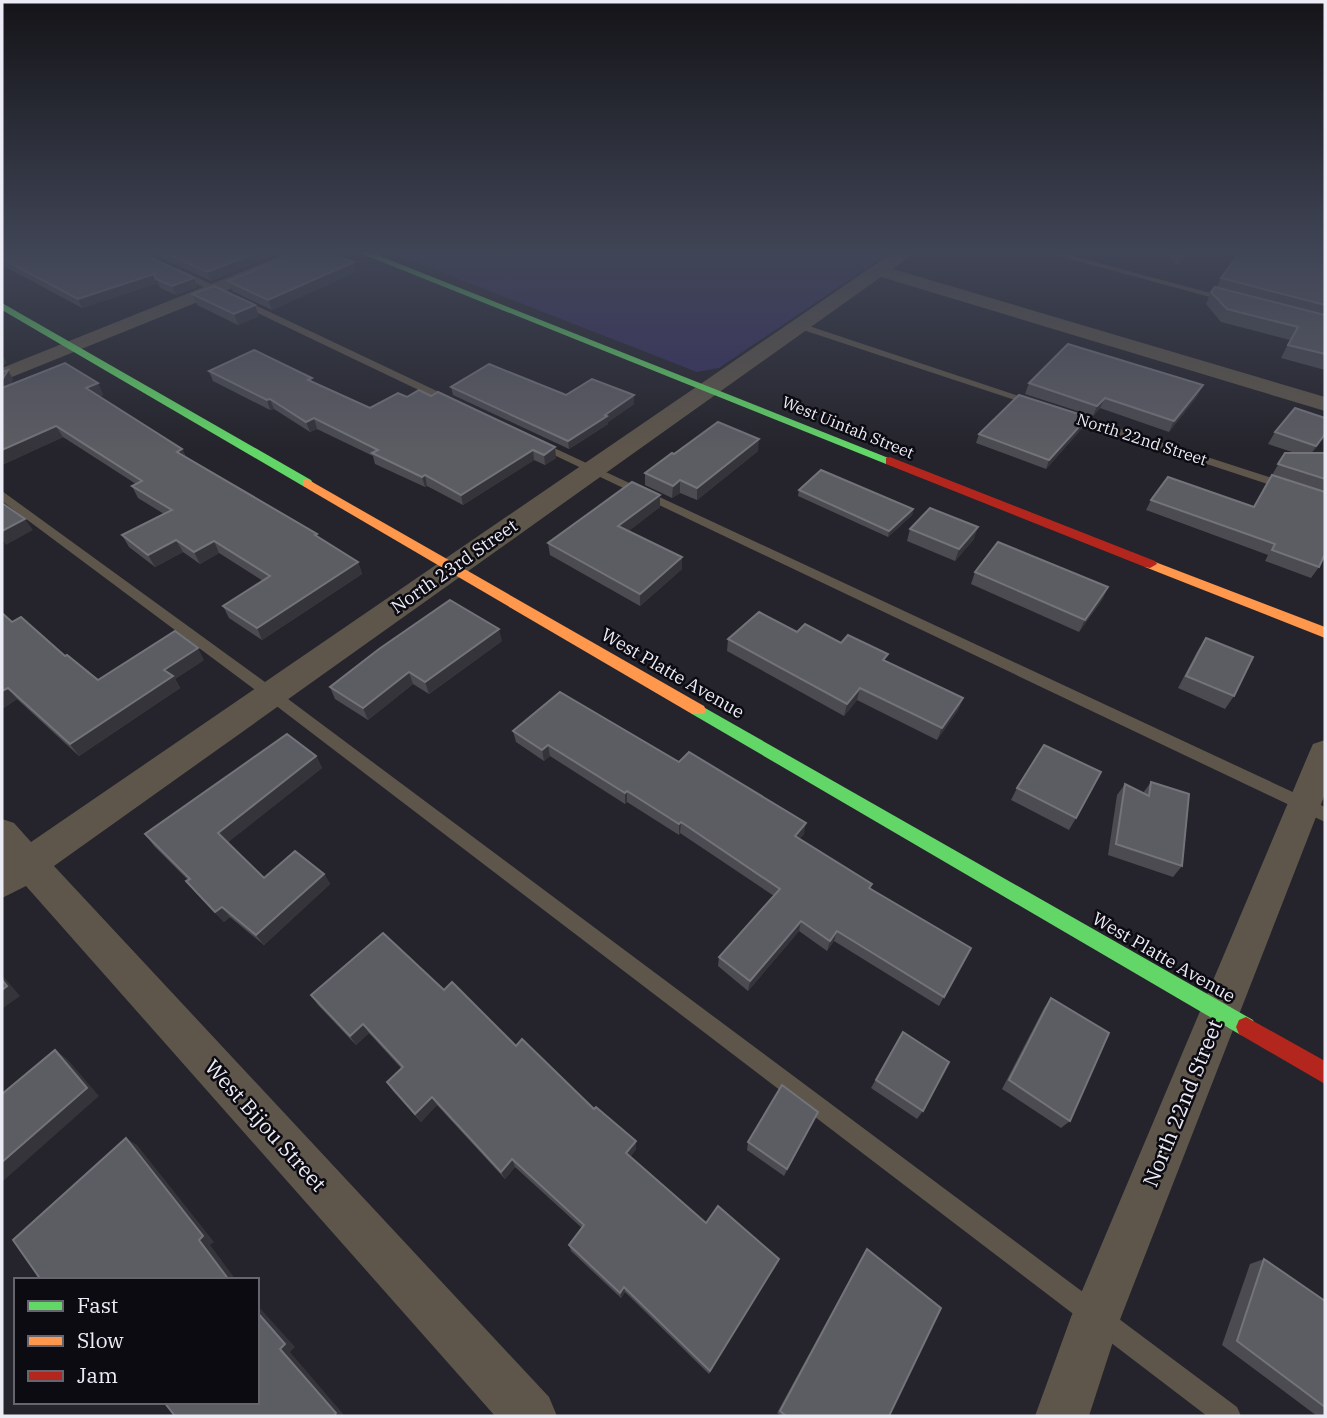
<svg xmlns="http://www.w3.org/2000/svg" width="1327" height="1418" viewBox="0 0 1327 1418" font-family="'IBM Plex Serif',serif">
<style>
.green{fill:#383060}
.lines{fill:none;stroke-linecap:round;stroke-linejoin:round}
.lane{fill:#5e564b;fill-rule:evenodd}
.street{fill:#5e564b;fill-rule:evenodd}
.fast{fill:#63d668;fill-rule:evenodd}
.slow{fill:#ff974d;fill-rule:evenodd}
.jam{fill:#b3261e;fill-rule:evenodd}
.wall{fill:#4b4b51}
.shaded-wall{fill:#35343b}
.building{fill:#5c5c63;stroke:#73737a;stroke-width:2}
.labels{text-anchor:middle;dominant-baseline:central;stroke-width:5;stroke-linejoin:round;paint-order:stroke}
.far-street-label{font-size:16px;fill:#ececf6;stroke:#0c0b12}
.street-label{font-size:18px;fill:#ececf6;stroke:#0c0b12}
.near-street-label{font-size:21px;fill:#ececf6;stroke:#0c0b12}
</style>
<rect width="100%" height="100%" fill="#25242c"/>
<path class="green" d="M387 251H892L719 368 697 372Z"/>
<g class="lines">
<g class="lane">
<path d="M1040 251H1054L1233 299 1225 301Z"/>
<path d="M177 268 458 401 460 403 450 405 174 273V269Z"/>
<path d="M797 324H803L1040 403 1030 405 797 328Z"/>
<path d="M1068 412 1325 495V503L1064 417 1062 415Z"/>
<path d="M537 440 1325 807V822L533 445 531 443Z"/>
<path d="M2 491 276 690 1237 1407 1241 1416H1207L266 698 2 501Z"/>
</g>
<g class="street">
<path d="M293 251H317L314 255 2 381V368Z"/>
<path d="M895 251H916L893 269 1325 397V411L881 277 54 866 549 1397 557 1416H495L26 886 2 898V819L14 823 31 842Z"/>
<path d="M1325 740V794L1121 1317 1089 1416H1035L1071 1317 1309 753 1313 744Z"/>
</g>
<g class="fast">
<path d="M355 251H367L896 461 894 464H886Z"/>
<path d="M2 303 311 480 313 483 311 486H303L2 310Z"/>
<path d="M698 704 1253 1020 1256 1027 1253 1034 1246 1037 1239 1034 692 714 690 710Z"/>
</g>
<g class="slow">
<path d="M307 479 704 706 706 710 704 714H692L303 486V480Z"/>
<path d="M1150 560 1325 627V638L1145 567 1143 564Z"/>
</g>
<g class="jam">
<path d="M890 457 1155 561 1157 564 1150 568 1145 567 886 464V458Z"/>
<path d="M1246 1017 1325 1061V1084L1239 1034 1236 1027 1239 1020Z"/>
</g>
</g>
<g class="wall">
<path d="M2 251 194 278 197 287 176 295 160 288 158 283 82 308 2 265Z"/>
<path d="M146 251H286L211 281Z"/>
<path d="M1165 251H1192L1178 266Z"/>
<path d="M1322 251H1325V370L1281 358 1290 340 1221 322 1206 304 1211 292 1217 287 1221 278 1325 253Z"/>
<path d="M356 272 272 310 232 291 228 281Z"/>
<path d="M192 294 259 316 238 325 197 305Z"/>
<path d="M209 371 313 382 370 408 398 393 556 458 545 465 534 460 463 505 427 486 425 487 375 464 373 456 317 429 310 432 274 409 270 410 213 381Z"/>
<path d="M2 372 13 379 10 385 98 383 103 395 99 397 182 449 186 457 358 562 362 574 262 640 229 618 223 606 263 581 219 553 200 564 183 552 155 567 129 547 122 535 164 514 138 498 132 486 136 484 63 437 2 465Z"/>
<path d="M1029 383 1198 395 1169 432 1100 408 1093 416 1025 394Z"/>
<path d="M451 387 566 395H634V404L608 422V424L569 449 453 395Z"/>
<path d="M1088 417 1084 426 1046 469 976 443 979 434Z"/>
<path d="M1325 418V436L1312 453H1325V554L1319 567 1311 578 1265 561 1268 555 1146 510 1151 500 1253 507 1285 453H1295L1268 444 1275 432Z"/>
<path d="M758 451 697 500 680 493 672 498 645 485V473L674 454Z"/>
<path d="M799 490 913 509 912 515 888 537 798 496Z"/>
<path d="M660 495V507L628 531 682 569 640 606 550 555 548 543Z"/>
<path d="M910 529 974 539 955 561 907 541Z"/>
<path d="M975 572 1108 587 1102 600 1079 632 971 584Z"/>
<path d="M12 622 65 656 98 680 204 660 175 679 180 688 79 756 17 699 2 709Z"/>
<path d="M797 632 841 643 886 661 963 698 958 710 937 740 857 700 844 716 727 651 728 639Z"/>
<path d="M1206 638 1234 696 1225 709 1178 688 1198 650Z"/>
<path d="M502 641 429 694 413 684 368 720 335 699 330 687Z"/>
<path d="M513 731 679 762 804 834 799 839 872 884 870 889 971 948 939 1006 834 941 827 951 799 931 748 991 718 966 719 957 774 896 680 833 679 835 627 802 625 804 550 756 544 761 516 742Z"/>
<path d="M316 756 322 768 228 842 264 878 324 874 330 884 264 945 230 917 224 922 195 892 186 881 188 880 154 846 145 834Z"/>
<path d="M1151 782 1182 866 1173 877 1108 855 1117 795 1125 784 1143 793Z"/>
<path d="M1017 788 1076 818 1069 830 1011 800Z"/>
<path d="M444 990 516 1046 594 1109 636 1149 630 1157 706 1223 779 1259 709 1374 625 1292 621 1298 571 1251 569 1245 582 1228 515 1167 505 1179 437 1105 421 1122 393 1091 387 1082 401 1068 369 1033 356 1045 318 1005 311 995Z"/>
<path d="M1051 998 1070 1121 1061 1128 1002 1089 1044 1008Z"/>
<path d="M903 1032 923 1111 917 1119 871 1088Z"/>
<path d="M814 1120 784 1176 747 1150 748 1142Z"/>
<path d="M867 1249 889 1416H781L777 1413 863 1255Z"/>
<path d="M1264 1259 1325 1301V1416H1317L1222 1345 1250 1264Z"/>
</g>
<g class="shaded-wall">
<path d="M262 251H286L211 281 207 272Z"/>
<path d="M1185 251H1192L1178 266 1184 252Z"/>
<path d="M354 262 356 272 272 310 268 300Z"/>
<path d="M154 274 158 283 82 308 78 299Z"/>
<path d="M194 278 197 287 176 295 172 286Z"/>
<path d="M255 305 259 316 238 325 234 314Z"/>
<path d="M2 354 7 363 2 366Z"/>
<path d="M8 370 13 379 6 391 2 384V380Z"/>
<path d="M98 383 103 395 92 400 86 388Z"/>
<path d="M1203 385 1198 395 1169 432 1174 421Z"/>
<path d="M634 395V404L608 422V424L569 449 568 441Z"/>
<path d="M1105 398 1100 408 1093 416 1097 406Z"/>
<path d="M270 399 274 409 270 410 267 400Z"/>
<path d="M1088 417 1084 426 1046 469 1049 460Z"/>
<path d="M314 418 317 429 310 432 306 422Z"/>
<path d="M56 426 63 437 2 465V450Z"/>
<path d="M1325 434V436L1308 458 1316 446Z"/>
<path d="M759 439 758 451 697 500V488Z"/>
<path d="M555 447 556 458 545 465 544 455Z"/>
<path d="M182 449 188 461 177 452Z"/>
<path d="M533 450 534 460 463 505 461 495Z"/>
<path d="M425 475 427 486 425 487 422 477Z"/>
<path d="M680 480V493L672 498 673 486Z"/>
<path d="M660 495V507L619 539 618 526Z"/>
<path d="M913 509 912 515 888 537 889 531Z"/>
<path d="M25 519 33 530 6 545 2 539V531Z"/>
<path d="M978 527 974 539 955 561 959 549Z"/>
<path d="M176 540 183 552 155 567 148 555Z"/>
<path d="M214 541 219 553 200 564 194 552Z"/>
<path d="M682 557V569L640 606V594Z"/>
<path d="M358 562 362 574 262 640 257 628Z"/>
<path d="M1108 587 1102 600 1079 632 1085 620Z"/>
<path d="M499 629 502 641 429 694 425 682Z"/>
<path d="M198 648 204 660 175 679 180 688 79 756 70 744 164 670Z"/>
<path d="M409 672 413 684 368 720 363 708Z"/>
<path d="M8 688 17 699 2 709V691Z"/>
<path d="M860 688 857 700 844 716 847 704Z"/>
<path d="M963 698 958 710 937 740 942 728Z"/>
<path d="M548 745 550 756 544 761 542 750Z"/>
<path d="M316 756 322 768 226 844 218 833Z"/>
<path d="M627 791V802L625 804V793Z"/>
<path d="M681 822 680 833 679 835V824Z"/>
<path d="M806 823 804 834 793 847 795 836Z"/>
<path d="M324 874 330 884 264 945 256 935Z"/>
<path d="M222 907 230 917 224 922 215 912Z"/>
<path d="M801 921 799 931 748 991 750 981Z"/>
<path d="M837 931 834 941 827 951 830 941Z"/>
<path d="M2 975 20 996 2 1009Z"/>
<path d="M363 1024 369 1033 356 1045 350 1036Z"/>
<path d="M55 1050 67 1059 99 1096 2 1182V1162Z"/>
<path d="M432 1097 437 1105 421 1122 415 1114Z"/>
<path d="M818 1112 814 1120 784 1176 787 1169Z"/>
<path d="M126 1138 137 1145 214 1242 210 1245 236 1280H229Z"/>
<path d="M636 1141V1149L627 1161 626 1153Z"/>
<path d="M512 1159 515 1167 505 1179 501 1172Z"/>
<path d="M624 1287 625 1292 621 1298 620 1293Z"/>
<path d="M257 1305 295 1347 290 1352 344 1415 343 1416H334L280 1349 257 1312Z"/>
</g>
<g class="building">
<path d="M2 251H137L194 278 172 286 156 279 154 274 78 299 2 259Z"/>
<path d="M161 251H262L207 272Z"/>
<path d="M303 251H326L354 262 268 300 228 281Z"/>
<path d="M1241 251H1318L1325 253V305L1221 278Z"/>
<path d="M214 286 255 305 234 314 192 294Z"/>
<path d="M1215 287 1325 315V354L1288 345 1298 327 1227 309 1211 292Z"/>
<path d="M1068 344 1203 385 1174 421 1105 398 1097 406 1029 383Z"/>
<path d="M254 350 312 378 308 380 370 408 398 393 407 397 419 390 431 396 438 392 555 447 544 455 533 450 461 495 425 475 422 477 372 453 378 450 314 418 306 422 270 399 267 400 209 371Z"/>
<path d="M65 363 98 383 86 388 182 449 177 452 317 534 315 535 358 562 257 628 223 606 270 576 214 541 194 552 176 540 148 555 122 535 172 510 132 486 142 481 56 426 2 450V388Z"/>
<path d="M489 364 566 395 592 379 634 395 605 415 607 416 568 441 451 387Z"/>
<path d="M8 370 2 380V372Z"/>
<path d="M1019 395 1088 417 1049 460 979 434Z"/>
<path d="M1295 408 1325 418V434L1316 446 1275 432Z"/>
<path d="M718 422 759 439 697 488 680 480 673 486 645 473 672 453 674 454Z"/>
<path d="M1285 453H1325V479L1278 464Z"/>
<path d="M821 470 913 509 889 531 799 490Z"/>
<path d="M1272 475 1325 492V554L1319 567 1272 550 1275 544 1151 500 1168 477 1254 507Z"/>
<path d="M632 482 660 495 618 526 682 557 640 594 548 543Z"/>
<path d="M2 503 25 519 2 531Z"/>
<path d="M930 508 978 527 959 549 910 529Z"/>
<path d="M998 542 1108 587 1085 620 975 572Z"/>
<path d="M450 600 499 629 425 682 409 672 363 708 330 687 379 649Z"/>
<path d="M759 612 797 632 805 624 841 643 848 635 888 654 883 660 963 698 942 728 860 688 847 704 728 639Z"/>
<path d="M2 613 12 622 21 617 65 656 67 655 98 680 175 631 198 648 164 670 173 676 70 744 8 688 2 691Z"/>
<path d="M1206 638 1253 657 1234 696 1186 676Z"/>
<path d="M560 692 679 762 689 752 806 823 795 836 872 884 869 888 971 948 944 997 837 931 830 941 801 921 750 981 719 957 780 889 681 822 679 824 627 791 625 793 548 745 542 750 513 731Z"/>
<path d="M287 734 316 756 218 833 264 878 295 851 324 874 256 935 222 907 215 912 186 881 190 879 145 834Z"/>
<path d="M1044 745 1101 772 1076 818 1017 788Z"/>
<path d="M1151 782 1189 794 1182 866 1116 844 1125 784 1149 796Z"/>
<path d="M383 933 444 990 452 982 516 1046 522 1039 594 1109 596 1107 636 1141 626 1153 706 1223 718 1206 779 1259 710 1371 624 1287 620 1293 569 1245 584 1225 512 1159 501 1172 432 1097 415 1114 387 1082 403 1067 363 1024 350 1036 311 995Z"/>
<path d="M2 980 7 986 2 990Z"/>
<path d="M1051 998 1109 1033 1070 1121 1009 1080Z"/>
<path d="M903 1032 949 1062 923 1111 876 1080Z"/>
<path d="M55 1050 87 1088 2 1162V1094Z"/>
<path d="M782 1085 818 1112 787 1169 748 1142Z"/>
<path d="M126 1138 203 1236 199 1240 229 1280H41L13 1240Z"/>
<path d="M867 1249 941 1308 889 1416H786L780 1411Z"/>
<path d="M1264 1259 1325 1301V1407L1237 1341Z"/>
<path d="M257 1312 285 1344 280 1349 336 1413 334 1416H175L164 1402H257Z"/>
</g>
<linearGradient id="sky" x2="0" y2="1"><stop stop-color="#141418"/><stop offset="0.56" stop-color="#404556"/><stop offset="1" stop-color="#404556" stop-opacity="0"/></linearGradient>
<rect width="1327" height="450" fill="url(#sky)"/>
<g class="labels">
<g class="far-street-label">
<text transform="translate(848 427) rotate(22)">West Uintah Street</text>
<text transform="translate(1142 439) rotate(18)">North 22nd Street</text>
</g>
<g class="street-label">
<text transform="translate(454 566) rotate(-35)">North 23rd Street</text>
<text transform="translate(673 673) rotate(30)">West Platte Avenue</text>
<text transform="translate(1164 957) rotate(30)">West Platte Avenue</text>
</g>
<g class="near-street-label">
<text transform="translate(1182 1103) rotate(-68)">North 22nd Street</text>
<text transform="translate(266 1125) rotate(48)">West Bijou Street</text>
</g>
</g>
<rect width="1327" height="1418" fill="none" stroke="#ececf6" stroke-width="7"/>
<rect x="14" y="1278" width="245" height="126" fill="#0c0b12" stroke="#66656d" stroke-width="2"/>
<rect x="28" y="1301" width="35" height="10" fill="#63d668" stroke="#66656d" stroke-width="2"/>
<text x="77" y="1313" font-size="21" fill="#ececf6">Fast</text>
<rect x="28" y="1336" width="35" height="10" fill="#ff974d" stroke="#66656d" stroke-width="2"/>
<text x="77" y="1348" font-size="21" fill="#ececf6">Slow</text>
<rect x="28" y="1371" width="35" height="10" fill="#b3261e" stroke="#66656d" stroke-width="2"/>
<text x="77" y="1383" font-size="21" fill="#ececf6">Jam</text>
</svg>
